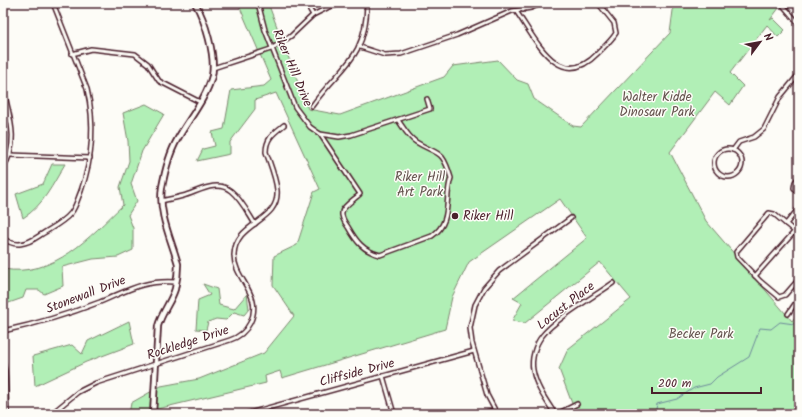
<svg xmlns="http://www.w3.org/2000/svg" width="802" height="417" viewBox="0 0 802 417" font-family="Kalam,sans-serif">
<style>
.green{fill:#b1efb6;stroke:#7e8770}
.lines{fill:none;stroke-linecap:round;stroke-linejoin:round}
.stream{stroke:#6d899a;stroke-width:1}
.street-casing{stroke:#4a1f2b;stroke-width:6}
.secondary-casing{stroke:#4a1f2b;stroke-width:8}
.street{stroke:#fdfcf7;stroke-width:3}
.secondary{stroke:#fdfcf7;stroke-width:4.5}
.poi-dot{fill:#4a1f2b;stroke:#fdfcf7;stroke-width:1.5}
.labels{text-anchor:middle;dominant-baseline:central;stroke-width:3;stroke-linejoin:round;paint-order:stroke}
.street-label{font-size:13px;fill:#4a1f2b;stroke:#fdfcf7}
.park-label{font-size:13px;fill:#64534e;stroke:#fdfcf7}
.poi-label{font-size:13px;fill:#4a1f2b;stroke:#fdfcf7;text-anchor:start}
</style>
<rect width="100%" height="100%" fill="#fdfcf7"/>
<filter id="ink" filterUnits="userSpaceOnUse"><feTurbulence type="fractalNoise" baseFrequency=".025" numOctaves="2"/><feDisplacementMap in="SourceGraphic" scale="8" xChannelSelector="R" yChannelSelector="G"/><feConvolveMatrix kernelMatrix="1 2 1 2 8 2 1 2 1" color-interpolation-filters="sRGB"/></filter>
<g filter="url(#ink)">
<g class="green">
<path d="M238 3H268L308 109 340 115 444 77 453 66 498 60 517 80 528 84 534 99 573 126 581 127 670 33 674 3H776L779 8 770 20 773 18 785 30 778 37 767 25 730 73 743 86 730 105 715 92 670 152 706 221 792 321 799 312V414H576L559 369 568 349 631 299 600 262 525 323 512 321 522 303 513 298 587 238 560 199 469 262 452 297 445 329 282 378 280 371 265 376 266 383 153 410V414H129L131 403 161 386 199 379 264 353 294 316 273 285 274 256 297 245 314 192 320 189 276 93 255 100V109L230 142V154L197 161 203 149 215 146 212 132 224 129 231 90 264 86 271 80Z"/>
<path d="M146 104 164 114 142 151 131 184 137 201 128 215 133 228V250L118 257 93 259 62 267 63 286 44 294 39 290H26L23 298 3 305V269C55 278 89 237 123 205L120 187 129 161 128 141 123 113Z"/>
<path d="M52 164H65C53 184 43 206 23 218L16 194 43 184Z"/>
<path d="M203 284 217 289 219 305 234 309 247 294 249 309 244 315 234 312 226 320 216 319 208 322 206 330 196 329 198 300 210 295Z"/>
<path d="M129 321 134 344 86 362 35 386 33 356 72 345 82 354 88 341Z"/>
</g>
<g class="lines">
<path class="stream" d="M655 414 657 404 677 399 694 388 710 384 717 377 749 357 760 328 771 329 780 322 794 324 799 318"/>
<g class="street-casing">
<g id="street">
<path d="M258 3 265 30 295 107 310 127 320 134 339 137 351 135 430 109 427 99"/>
<path d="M306 3 313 15"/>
<path d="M521 3 523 10"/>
<path d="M781 3 799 24"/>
<path d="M516 11C535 38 559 93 597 54 603 48 611 41 616 33L614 23 598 3"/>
<path d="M360 47 385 55 401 54 457 35 512 11 531 8 543 3"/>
<path d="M72 54 91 49 135 54 148 64 159 81 200 102"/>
<path d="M213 68 271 49 291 36 313 15 329 7 345 3"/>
<path d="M3 87C8 112 21 144 3 167"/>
<path d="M312 106C341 65 366 61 367 3"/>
<path d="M320 134 360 194C355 199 343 206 342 212 341 217 345 223 348 227 356 241 363 251 380 255L432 236C453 222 444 198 451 178 442 148 439 156 416 142 408 137 403 127 398 120"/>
<circle cx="728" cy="163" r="14"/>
<path d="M733 150 739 142 754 137 764 129 780 97 799 74"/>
<path d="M10 155 90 158"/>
<path d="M799 177 795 182 794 188 799 193"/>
<path d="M161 201C169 199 176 198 183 196 198 192 216 179 231 191 241 199 248 213 255 224"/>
<path d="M786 224 799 208"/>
<path d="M799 235 774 214 769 213 736 252 737 257 760 281 779 297 785 295 799 279"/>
<path d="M3 238C15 248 27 244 39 236 49 229 63 223 71 213 76 207 78 198 81 191 93 157 95 123 87 89L53 3"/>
<path d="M755 276 795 231"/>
<path d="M788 314 799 298"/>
<path d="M3 331C36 324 69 314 100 302 129 290 143 280 176 282"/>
<path d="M3 361 5 371 7 414"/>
<path d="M383 376 394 414"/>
<path d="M51 414 78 392 96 383 230 340C239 337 246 331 250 323 264 294 234 280 234 255 235 221 280 223 277 190 276 178 270 164 266 152 266 138 274 133 284 125"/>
<path d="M246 414 474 351"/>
<path d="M481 414 495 411"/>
<path d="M497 414 487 395 472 343 470 328 475 305 484 288 499 271 571 218"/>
<path d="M555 414C546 400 536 387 533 370 531 359 535 345 542 336 555 319 595 296 613 283"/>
<path d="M557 414 577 404"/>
</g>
</g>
<g class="secondary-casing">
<path id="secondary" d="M153 414 158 326C162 312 171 302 175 289 177 281 178 272 178 264 171 239 158 213 162 187 165 171 169 154 177 140 188 120 206 99 212 76 216 56 205 20 195 3"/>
</g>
<use href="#street" class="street"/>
<use href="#secondary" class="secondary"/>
</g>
</g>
<circle class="poi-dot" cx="455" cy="216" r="4"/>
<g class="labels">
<g class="street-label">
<text transform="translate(292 68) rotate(67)">Riker Hill Drive</text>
<text transform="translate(86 295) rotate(-21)">Stonewall Drive</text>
<text transform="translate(566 306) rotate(-38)">Locust Place</text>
<text transform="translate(188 343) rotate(-18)">Rockledge Drive</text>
<text transform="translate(357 373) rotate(-15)">Cliffside Drive</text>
</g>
<g class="park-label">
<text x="657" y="97">Walter Kidde<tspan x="657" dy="15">Dinosaur Park</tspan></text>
<text x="420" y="177">Riker Hill<tspan x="420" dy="15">Art Park</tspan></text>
<text x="701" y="334">Becker Park</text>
</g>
<g class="poi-label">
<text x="463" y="216">Riker Hill</text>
</g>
</g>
<rect width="802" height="417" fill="none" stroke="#fdfcf7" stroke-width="16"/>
<rect x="8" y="8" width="786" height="401" fill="none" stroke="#4a1f2b" stroke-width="1.5" filter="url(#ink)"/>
<g transform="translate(760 42) rotate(58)" stroke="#fdfcf7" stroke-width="3" paint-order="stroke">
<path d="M0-3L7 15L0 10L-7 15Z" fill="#4a1f2b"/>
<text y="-6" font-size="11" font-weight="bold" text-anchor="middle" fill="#4a1f2b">N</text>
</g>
<path d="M652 387v6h109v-6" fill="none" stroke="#4a1f2b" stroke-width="2"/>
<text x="658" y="387" font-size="12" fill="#4a1f2b" stroke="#fdfcf7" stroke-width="3" paint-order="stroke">200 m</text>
</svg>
